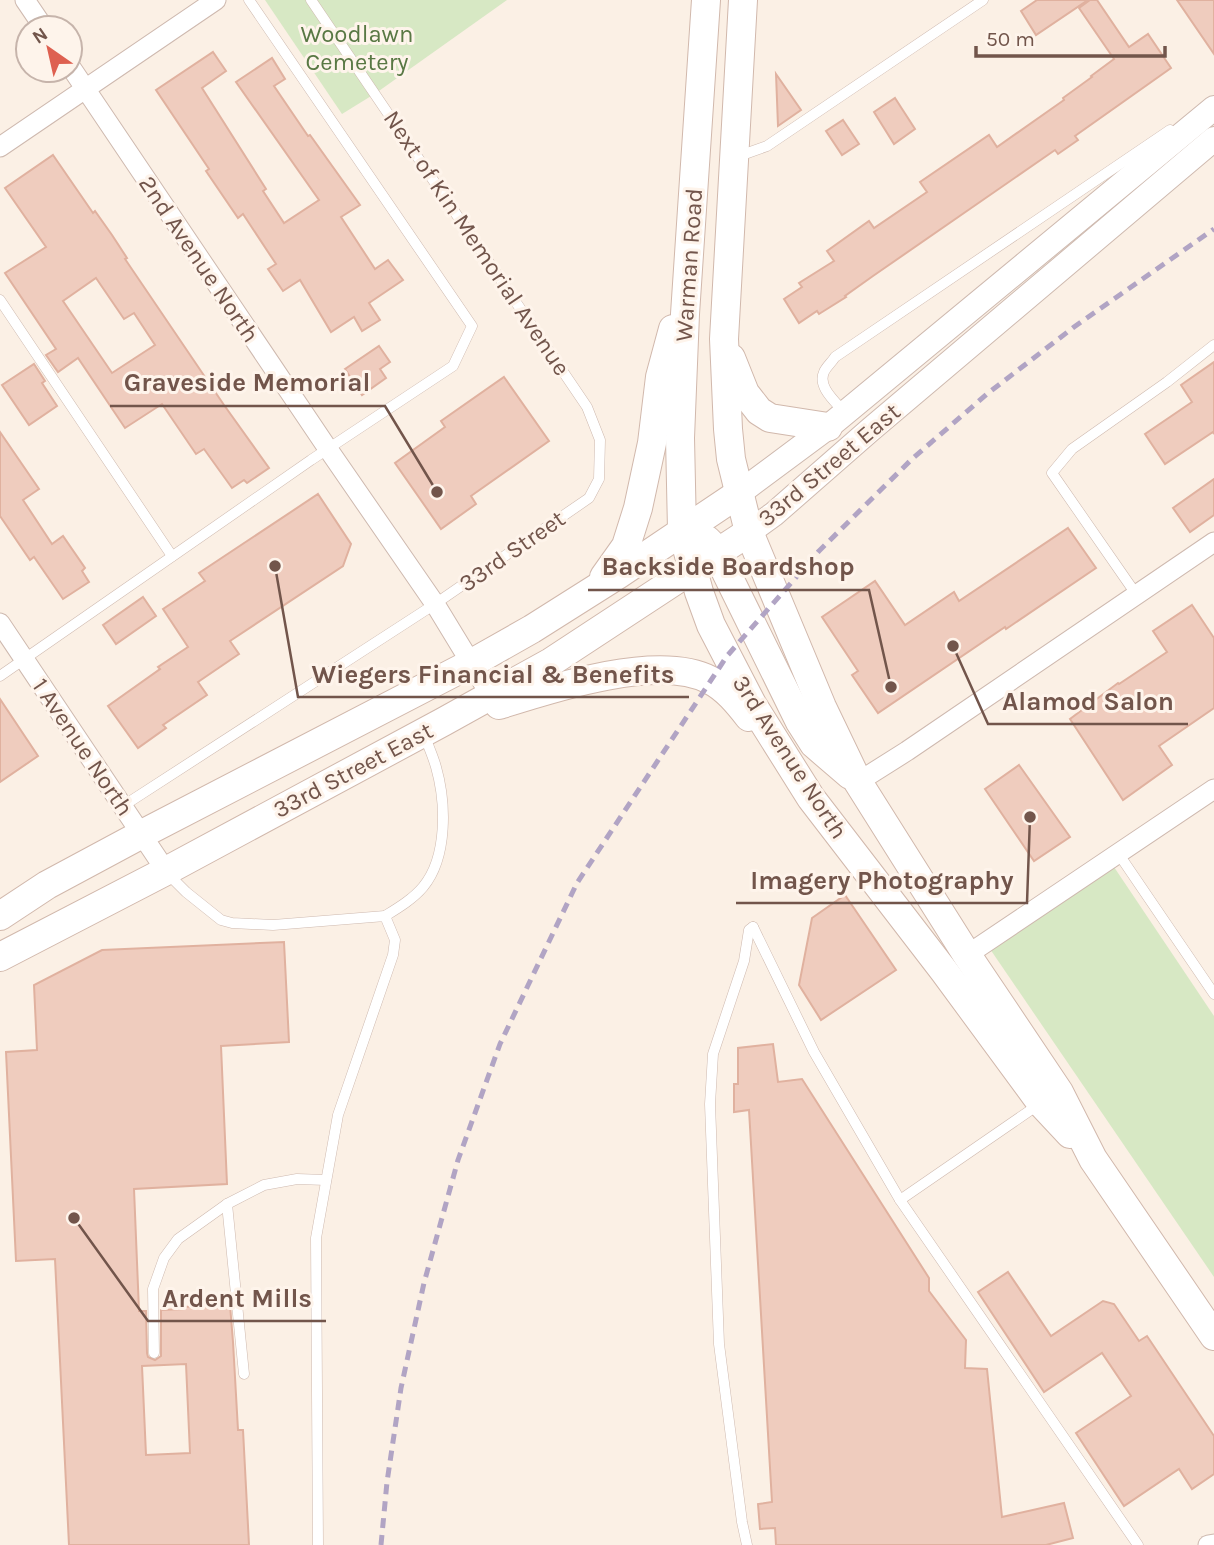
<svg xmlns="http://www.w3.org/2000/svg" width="1214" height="1545" viewBox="0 0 1214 1545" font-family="Karla,sans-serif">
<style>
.green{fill:#d7e8c4}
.building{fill:#efccbe;stroke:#e0b19f;stroke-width:2;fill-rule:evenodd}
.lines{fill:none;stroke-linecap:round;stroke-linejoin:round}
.service-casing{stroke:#ceb9af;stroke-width:11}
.minor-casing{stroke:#ceb9af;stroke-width:21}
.tertiary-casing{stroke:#ceb9af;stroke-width:26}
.secondary-casing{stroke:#d1b8ac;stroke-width:30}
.service{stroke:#fff;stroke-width:10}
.minor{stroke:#fff;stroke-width:19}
.tertiary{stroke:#fff;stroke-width:24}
.secondary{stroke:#fff;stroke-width:28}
.rail{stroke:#b1a4c4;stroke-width:5;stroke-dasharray:10 7;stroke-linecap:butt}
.labels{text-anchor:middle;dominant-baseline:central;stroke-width:6;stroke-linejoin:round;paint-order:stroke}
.park-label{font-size:24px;fill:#597844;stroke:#fef4eb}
.street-label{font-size:24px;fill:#72554b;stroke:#fef4eb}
.leader{fill:none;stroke:#72554b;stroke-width:2.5}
.callout-dot{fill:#72554b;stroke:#fef4eb;stroke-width:2.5}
.callout-label{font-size:26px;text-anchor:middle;font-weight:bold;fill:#72554b;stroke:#fef4eb;stroke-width:6;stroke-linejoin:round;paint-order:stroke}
</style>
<rect width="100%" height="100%" fill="#fbf0e5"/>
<g class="green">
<path d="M265 0H507L376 93 342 114Z"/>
<path d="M1114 867 1214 1016V1277L990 949Z"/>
</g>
<g class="building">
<path d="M1037 0H1088L1036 35 1021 11Z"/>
<path d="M1090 0H1097L1129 47 1148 34 1171 68 1075 136 1078 140 1058 154 1055 150 873 276 845 296 846 297 819 314 817 311 799 323 784 299 802 287 799 283 834 261 827 251 869 221 874 228 927 192 920 182 989 135 997 147 1064 100 1063 98 1092 77 1091 76 1114 59 1079 8Z"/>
<path d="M1177 0H1214V54Z"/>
<path d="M213 52 226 71 202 88 266 189 263 191 284 223 319 200 236 82 272 58 285 79 274 86 308 136 310 135 360 205 341 217 375 269 388 260 403 280 369 303 380 320 362 331 354 317 331 332 300 280 283 291 268 269 276 264 243 214 238 218 206 171 209 169 156 90Z"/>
<path d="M776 74 801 110 778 126Z"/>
<path d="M895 98 915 129 894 144 874 112Z"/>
<path d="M843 120 859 144 842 155 826 131Z"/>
<path d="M53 155 93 213 95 211 112 235 127 258 125 259 224 405 269 468 247 483 244 480 232 488 204 449 196 454 162 404 125 428 78 358 58 372 46 355 56 349 5 273 46 247 5 188ZM96 278 124 319 134 313 155 345 112 373 63 301Z"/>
<path d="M379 346 390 362 380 369 386 378 362 395 345 369Z"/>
<path d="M1214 362V434L1213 432 1165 464 1145 434 1192 402 1181 385Z"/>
<path d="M34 364 45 381 42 383 57 406 29 425 2 385Z"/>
<path d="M504 377 549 441 471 496 476 504 441 529 395 463 445 427 441 421Z"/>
<path d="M0 432 39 489 23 500 52 544 63 536 85 568 82 571 89 582 63 599 34 557 30 560 0 516Z"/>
<path d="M1214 479V515L1190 532 1173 508Z"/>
<path d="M318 494 351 544 343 566 230 641 239 654 198 682 207 695 163 725 166 728 138 748 108 706 160 669 158 667 188 647 163 609 205 581 199 573Z"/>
<path d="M1068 528 1096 568 1006 629 1005 627 878 713 852 675 858 671 822 617 875 581 905 625 954 592 959 601Z"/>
<path d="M143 597 156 616 116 644 103 625Z"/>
<path d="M1192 605 1214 638V708L1159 746 1172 765 1123 800 1070 719 1118 683 1119 684 1167 652 1153 631Z"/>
<path d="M0 699 38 756 0 782Z"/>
<path d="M1019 765 1070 837 1034 861 985 789Z"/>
<path d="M845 895 896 970 821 1020 799 985 812 918Z"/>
<path d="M284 942 289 1042 221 1046 227 1184 134 1189 139 1311H146L147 1353 148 1357 155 1360 161 1356V1310L183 1309 182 1307 230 1305 233 1342 238 1430H243L249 1545H69L55 1259 16 1261 6 1052 37 1050 34 985 102 950ZM186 1364 190 1453 146 1455 142 1366Z"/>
<path d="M773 1044 778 1082 802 1079 929 1278V1291L966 1340 965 1368 987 1369 1002 1517 1064 1503 1073 1538 1046 1545H776L775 1528 760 1529 758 1504 772 1502 749 1110 734 1112V1084H738V1048Z"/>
<path d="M1008 1272 1051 1336 1103 1301 1114 1304 1139 1341 1147 1336 1214 1436V1474L1192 1489 1179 1469 1124 1506 1076 1433 1131 1396 1102 1353 1044 1392 978 1292Z"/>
</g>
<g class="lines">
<g class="service-casing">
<g id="service">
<path d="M739 156 767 146 983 0"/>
<path d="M0 300 172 556"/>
<path d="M844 412C836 402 817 387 824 372 826 367 832 362 835 357L1170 130"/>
<path d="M1136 594 1052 473 1072 449 1167 382 1214 345"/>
<path d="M0 676 311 460 453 366 472 326 249 0"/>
<path d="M123 806 435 604 589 498 599 479 600 440 587 407 311 0"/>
<path d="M1118 853 1214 994"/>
<path d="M168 874 186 892 221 920 232 923 273 925 385 916 395 940 393 955 338 1115 316 1238 318 1545"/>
<path d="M385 916C398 908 413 899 423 887 448 857 446 802 436 767 433 756 428 746 425 736"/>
<path d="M753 927 814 1052 900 1200 1138 1545"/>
<path d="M900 1200 1038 1105"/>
<path d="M227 1204 244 1374"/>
<path d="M154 1353 153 1289 164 1258 178 1239 227 1204 264 1185 297 1179 326 1180"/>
<path d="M747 1545 742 1522 719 1344 710 1104 713 1054 744 961 749 930 753 927"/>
</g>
</g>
<g class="minor-casing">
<g id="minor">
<path d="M25 0 44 28"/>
<path d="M70 66 328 449 435 604 491 696"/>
<path d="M0 147 216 0"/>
<path d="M0 623 166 871"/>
<path d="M858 782 907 751 1214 542"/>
<path d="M967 955 1214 789"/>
<path d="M1208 1545 1214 1544"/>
</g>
</g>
<g class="tertiary-casing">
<g id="tertiary">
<path d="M738 494 828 427 1214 108"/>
<path d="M749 532 774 514 870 430 1214 139"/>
</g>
</g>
<g class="secondary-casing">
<g id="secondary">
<path d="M706 0 685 314 680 438 682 530 699 592 711 625 752 704 811 798 944 971 1041 1103 1070 1134"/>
<path d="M743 0 724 339 728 429 731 459 749 532 822 707 858 782 967 955 1059 1092 1093 1159 1214 1336"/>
<path d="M731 358 745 393 759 411 770 418 828 427"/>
<path d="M707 540 711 544 726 572 800 722 814 744 850 775"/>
<path d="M604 577 626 546 638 508 652 443 660 377 673 329"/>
<path d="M499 705C552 688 659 653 710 680 726 688 738 703 749 717"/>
<path d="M0 916 47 885 142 834 472 663 532 629 619 574 738 494"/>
<path d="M0 957 166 871 443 722 551 662 749 532"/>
</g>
</g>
<use href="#service" class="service"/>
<use href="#minor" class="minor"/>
<use href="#tertiary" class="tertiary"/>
<use href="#secondary" class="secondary"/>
<path class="rail" d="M381 1545 387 1482 401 1388 424 1283 458 1160 500 1044 577 883 727 656 819 551 912 459 987 394 1074 327 1214 229"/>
</g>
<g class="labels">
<g class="park-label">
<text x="357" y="34">Woodlawn<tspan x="357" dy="28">Cemetery</tspan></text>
</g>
<g class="street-label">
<text transform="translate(477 243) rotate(56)">Next of Kin Memorial Avenue</text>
<text transform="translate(199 259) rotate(56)">2nd Avenue North</text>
<text transform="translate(689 265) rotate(-86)">Warman Road</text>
<text transform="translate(829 465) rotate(-40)">33rd Street East</text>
<text transform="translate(512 551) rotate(-35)">33rd Street</text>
<text transform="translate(83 747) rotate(56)">1 Avenue North</text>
<text transform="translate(790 757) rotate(57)">3rd Avenue North</text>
<text transform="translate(353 770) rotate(-28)">33rd Street East</text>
</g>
</g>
<path class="leader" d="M437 492L385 406H110M891 687L869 590H588M275 566L298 697H689M953 646L988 724H1188M1030 817L1027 903H736M74 1218L148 1321H326"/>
<g class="callout-dot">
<circle cx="437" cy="492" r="7"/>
<circle cx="891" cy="687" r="7"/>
<circle cx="275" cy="566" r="7"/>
<circle cx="953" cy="646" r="7"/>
<circle cx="1030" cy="817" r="7"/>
<circle cx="74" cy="1218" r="7"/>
</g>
<g class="callout-label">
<text x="247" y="391">Graveside Memorial</text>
<text x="728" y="575">Backside Boardshop</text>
<text x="493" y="683">Wiegers Financial &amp; Benefits</text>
<text x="1088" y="710">Alamod Salon</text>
<text x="882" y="889">Imagery Photography</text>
<text x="237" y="1307">Ardent Mills</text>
</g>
<g transform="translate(49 49) rotate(326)"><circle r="33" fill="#fef4eb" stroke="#c6b4ab" stroke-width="2"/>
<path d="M0-5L12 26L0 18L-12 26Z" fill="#de6050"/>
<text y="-10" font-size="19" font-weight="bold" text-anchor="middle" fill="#72554b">N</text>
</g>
<path d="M976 46v10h189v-10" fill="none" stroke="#72554b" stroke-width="3.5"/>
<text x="986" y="46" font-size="21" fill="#72554b" stroke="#fef4eb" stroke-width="5" paint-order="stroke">50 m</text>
</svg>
